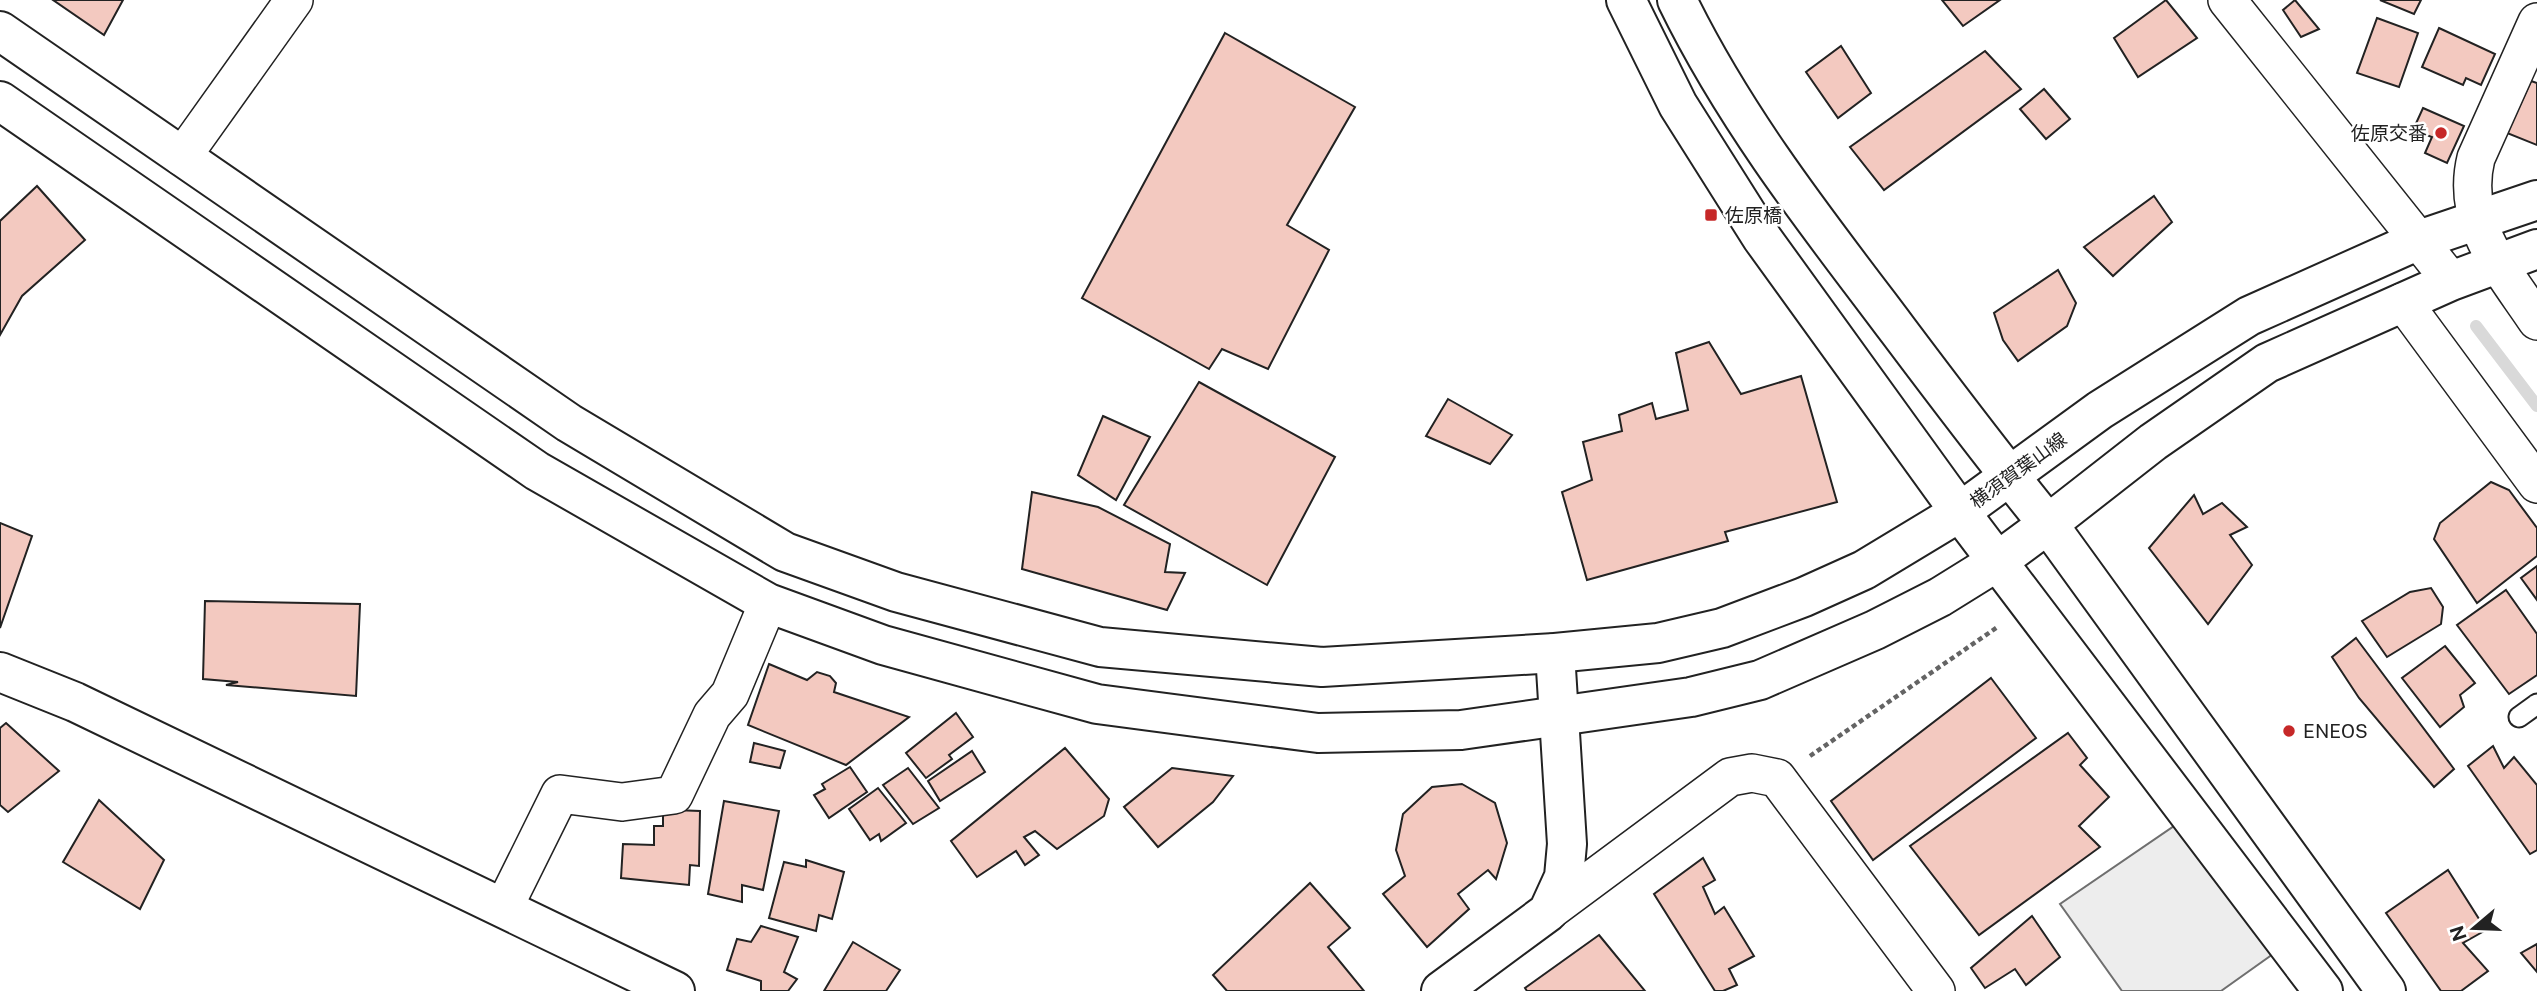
<svg xmlns="http://www.w3.org/2000/svg" width="2537" height="991" viewBox="0 0 2537 991" font-family="'Public Sans','Noto Sans JP',sans-serif">
<style>
.parking{fill:#ededed;stroke:#6f6f6f;stroke-width:2}
.lines{fill:none;stroke-linecap:round;stroke-linejoin:round}
.stream{stroke:#d9d9d9;stroke-width:12}
.building{fill:#f3c9c0;stroke:#222;stroke-width:2}
.service-casing{stroke:#222;stroke-width:23}
.minor-casing{stroke:#222;stroke-width:40}
.tertiary-casing{stroke:#222;stroke-width:42}
.primary-casing{stroke:#222;stroke-width:42}
.path{stroke:#646464;stroke-width:4.5;stroke-dasharray:5 3.5;stroke-linecap:butt}
.service{stroke:#fff;stroke-width:19}
.minor{stroke:#fff;stroke-width:37}
.tertiary{stroke:#fff;stroke-width:38}
.primary{stroke:#fff;stroke-width:38}
.poi-dot{fill:#c62828;stroke:#fff;stroke-width:2.5}
.labels{text-anchor:middle;dominant-baseline:central;stroke-width:5;stroke-linejoin:round;paint-order:stroke}
.poi-label{font-size:19px;fill:#222;stroke:#fff;text-anchor:start}
.street-label{font-size:19px;fill:#222;stroke:#fff}
</style>
<rect width="100%" height="100%" fill="#fff"/>
<path class="parking" d="M2180 822 2273 954 2221 991H2122L2060 904Z"/>
<g class="lines">
<path class="stream" d="M2476 326 2537 406"/>
</g>
<g class="building">
<path d="M53 0H123L104 35Z"/>
<path d="M1942 0H2000L1963 26Z"/>
<path d="M2166 0 2197 38 2138 77 2114 38Z"/>
<path d="M2295 0 2319 29 2301 37 2283 10Z"/>
<path d="M2380 0H2421L2414 14Z"/>
<path d="M2377 18 2418 33 2399 87 2357 73Z"/>
<path d="M2439 28 2495 54 2481 85 2466 78 2463 85 2422 67Z"/>
<path d="M1225 33 1355 107 1287 225 1329 250 1268 369 1222 349 1209 369 1082 298Z"/>
<path d="M1841 46 1871 93 1838 118 1806 72Z"/>
<path d="M1985 51 2021 89 1884 190 1850 147Z"/>
<path d="M2531 81 2537 83V145L2507 133Z"/>
<path d="M2044 89 2070 119 2046 139 2020 109Z"/>
<path d="M2423 108 2464 126 2447 163 2425 153 2432 137 2413 130Z"/>
<path d="M37 186 85 240 22 296 0 335V221Z"/>
<path d="M2154 196 2172 222 2113 276 2084 247Z"/>
<path d="M2058 270 2076 303 2067 326 2018 361 2003 340 1994 313Z"/>
<path d="M1709 342 1741 394 1801 376 1837 502 1725 532 1728 541 1587 580 1562 492 1592 480 1583 442 1622 431 1619 415 1652 403 1656 419 1688 410 1676 353Z"/>
<path d="M1199 382 1335 457 1267 585 1124 505Z"/>
<path d="M1448 399 1512 435 1490 464 1426 436Z"/>
<path d="M1103 416 1150 437 1116 500 1078 475Z"/>
<path d="M2491 482 2509 490 2537 528V556L2477 603 2434 539 2440 523Z"/>
<path d="M1032 492 1098 507 1170 544 1165 572 1185 573 1167 610 1022 569Z"/>
<path d="M2194 495 2203 514 2222 503 2247 527 2230 535 2252 565 2208 624 2149 548Z"/>
<path d="M0 523 32 536 0 628Z"/>
<path d="M2537 566V600L2521 578Z"/>
<path d="M2431 588 2443 607 2441 624 2387 657 2362 621 2410 592Z"/>
<path d="M2506 590 2537 634V675L2509 694 2457 625Z"/>
<path d="M205 601 360 604 356 696 226 685 238 682 203 679Z"/>
<path d="M2356 638 2454 769 2434 787 2359 698 2332 657Z"/>
<path d="M2445 646 2475 683 2460 695 2464 707 2440 727 2402 678Z"/>
<path d="M769 664 807 680 817 672 830 676 836 683 834 692 909 717 846 765 748 725Z"/>
<path d="M1991 678 2036 738 1873 860 1831 801Z"/>
<path d="M956 713 973 737 949 755 952 759 926 778 906 753Z"/>
<path d="M6 723 59 771 8 812 0 805V728Z"/>
<path d="M2068 733 2087 758 2080 765 2109 797 2079 826 2100 847 1979 935 1910 846Z"/>
<path d="M754 743 785 751 780 768 750 762Z"/>
<path d="M2493 746 2504 768 2514 757 2537 785V850L2530 854 2468 766Z"/>
<path d="M1065 748 1109 799 1104 816 1057 849 1035 831 1024 837 1039 855 1025 865 1016 851 977 877 951 841Z"/>
<path d="M972 751 985 772 940 801 928 781Z"/>
<path d="M850 767 867 792 829 818 814 795 825 789 822 784Z"/>
<path d="M908 768 939 808 913 824 883 785Z"/>
<path d="M1172 768 1233 776 1213 802 1158 847 1124 807Z"/>
<path d="M1462 784 1495 803 1507 843 1496 879 1488 870 1458 894 1469 909 1427 947 1383 894 1405 876 1396 850 1403 814 1432 787Z"/>
<path d="M878 788 906 823 881 841 879 834 870 840 849 809Z"/>
<path d="M99 800 164 860 140 909 63 862Z"/>
<path d="M724 801 779 811 763 890 742 885V902L708 894Z"/>
<path d="M674 810 700 811 699 866 690 865 689 885 621 878 623 844 654 845V826H663V813L674 814Z"/>
<path d="M1703 858 1715 880 1703 887 1715 914 1724 907 1754 956 1729 969 1737 985 1723 991H1715L1654 894Z"/>
<path d="M806 860 844 872 832 919 819 915 816 931 769 918 784 862 806 867Z"/>
<path d="M2448 870 2486 930 2463 943 2488 971 2461 991H2441L2386 913Z"/>
<path d="M1310 883 1350 928 1328 947 1364 991H1227L1213 975Z"/>
<path d="M2032 916 2060 957 2026 985 2015 969 1985 988 1971 968Z"/>
<path d="M761 926 798 937 784 972 797 979 788 991H761V981L727 970 737 939 751 942Z"/>
<path d="M1599 935 1645 991H1527L1525 988Z"/>
<path d="M853 942 900 970 886 991H824Z"/>
<path d="M2537 944V972L2521 953Z"/>
</g>
<g class="lines">
<g class="service-casing">
<path id="service" d="M2519 717 2537 704"/>
</g>
<g class="minor-casing">
<g id="minor">
<path d="M2227 0 2451 281"/>
<path d="M2537 22 2476 158C2460 223 2503 270 2537 321"/>
<path d="M182 157 294 0"/>
<path d="M2403 302 2537 484"/>
<path d="M504 907 560 794 622 802 674 795 712 715 730 694 768 603"/>
<path d="M1548 912 1730 777 1752 773 1777 778 1936 991"/>
</g>
</g>
<g class="tertiary-casing">
<g id="tertiary">
<path d="M0 31 569 423 785 552 896 592 1100 647 1322 667 1555 653 1658 643 1722 628 1804 597 1864 570 1960 512 1762 238 1678 105 1626 0"/>
<path d="M0 101 537 471 768 603 883 645 1097 704 1318 733 1461 730 1691 697 1760 680 1875 630 1940 597 1998 561 2048 524C1989 452 1934 378 1879 305 1805 208 1731 111 1677 0"/>
<path d="M0 672 75 702 675 991"/>
<path d="M1441 991 1548 912 1564 877 1567 844 1555 653"/>
</g>
</g>
<g class="primary-casing">
<g id="primary">
<path d="M2323 991 1960 512 2100 410 2249 316 2419 240 2537 200"/>
<path d="M2386 991 2048 524 2153 442 2267 363 2451 281 2537 249"/>
</g>
</g>
<path class="path" d="M1810 756 1999 626"/>
<use href="#service" class="service"/>
<use href="#minor" class="minor"/>
<use href="#tertiary" class="tertiary"/>
<use href="#primary" class="primary"/>
</g>
<g class="poi-dot">
<circle cx="2441" cy="133" r="7"/>
<rect x="1704" y="208" width="14" height="14" rx="3.5"/>
<circle cx="2289" cy="731" r="7"/>
</g>
<g class="labels">
<g class="poi-label">
<text x="2427" y="133" text-anchor="end">佐原交番</text>
<text x="1725" y="215">佐原橋</text>
<text x="2303" y="731">ENEOS</text>
</g>
<g class="street-label">
<text transform="translate(2018 470) rotate(-36)">横須賀葉山線</text>
</g>
</g>
<g transform="translate(2474 928) rotate(251)" stroke="#ffffff" stroke-width="5" paint-order="stroke">
<path d="M0-5L12 26L0 18L-12 26Z" fill="#222222"/>
<text y="-10" font-size="19" font-weight="bold" text-anchor="middle" fill="#222222">N</text>
</g>
</svg>
